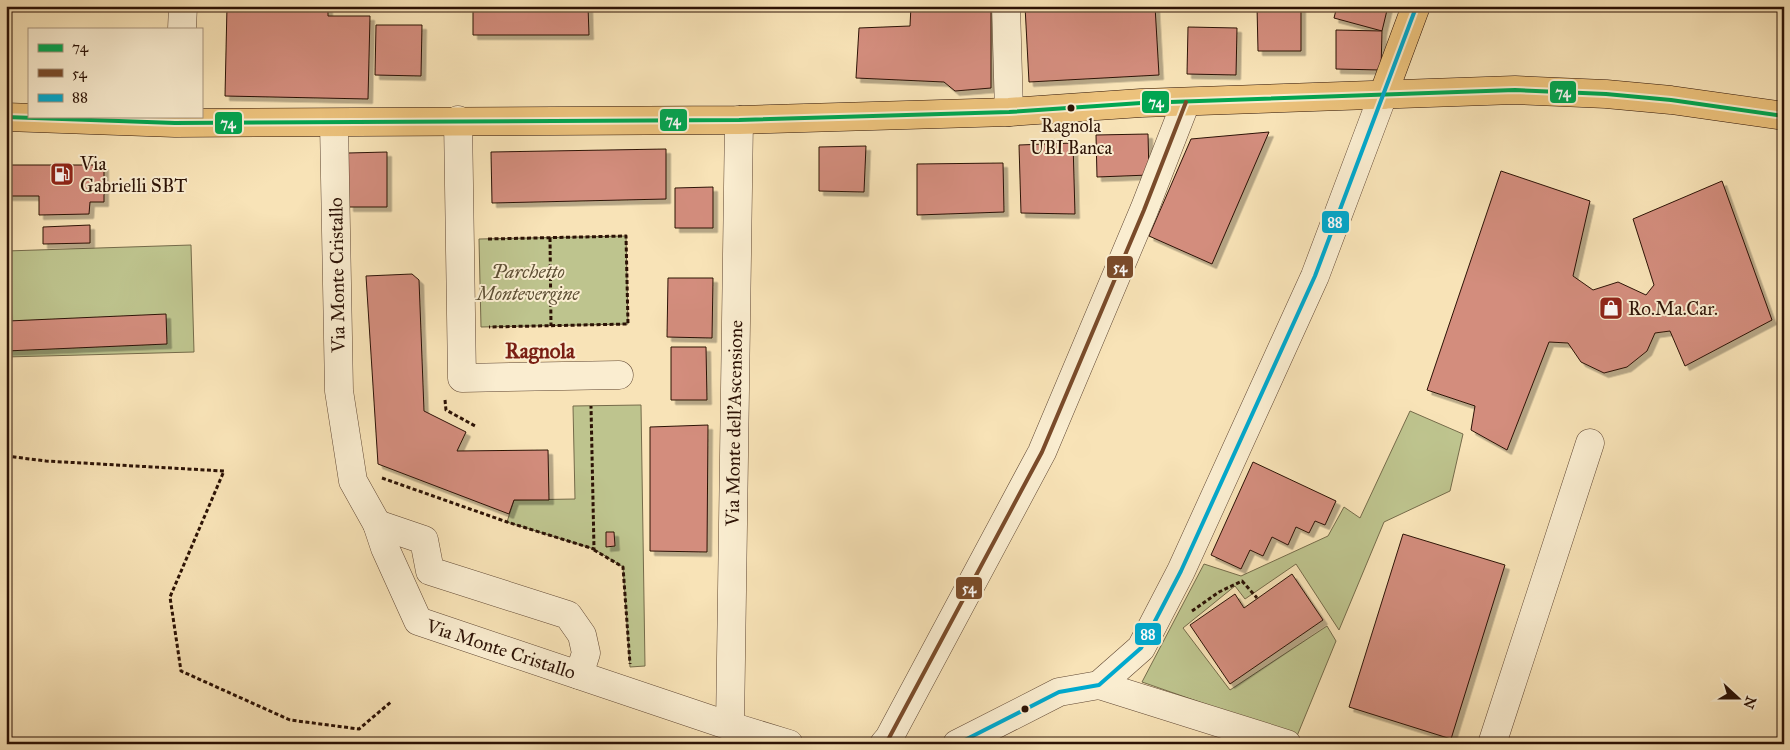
<svg xmlns="http://www.w3.org/2000/svg" width="1790" height="750" viewBox="0 0 1790 750" font-family="'IM FELL Great Primer',serif">
<style>
.green{fill:#bec48e;stroke:#756b4a}
.building{fill:#d38d7d;stroke:#2c1205;filter:url(#shadow)}
.lines{fill:none;stroke-linecap:round;stroke-linejoin:round}
.minor-casing{stroke:#5f4632;stroke-width:29}
.major-casing{stroke:#2c1205;stroke-width:29}
.path{stroke:#2c1205;stroke-width:3;stroke-dasharray:4 2.5;stroke-linecap:butt}
.minor{stroke:#faedd0;stroke-width:28}
.major{stroke:#ecc27c;stroke-width:28}
.bus-1-casing{stroke:#faedd0;stroke-width:8}
.bus-2-casing{stroke:#faedd0;stroke-width:8}
.bus-3-casing{stroke:#faedd0;stroke-width:8}
.bus-1{stroke:#00a651;stroke-width:4}
.bus-2{stroke:#7a4b2a;stroke-width:4}
.bus-3{stroke:#00a9ce;stroke-width:4}
.bus-dot{fill:#2c1205;stroke:#faedd0;stroke-width:2}
.labels{text-anchor:middle;dominant-baseline:central;stroke-width:4;stroke-linejoin:round;paint-order:stroke}
.bus-label{font-size:18px;fill:#2c1205;stroke:#faedd0}
.poi-label{font-size:19px;fill:#2c1205;stroke:#faedd0;text-anchor:start}
.park-label{font-size:19px;font-style:italic;fill:#5f5035;stroke:#faedd0}
.street-label{font-size:19px;fill:#2c1205;stroke:#faedd0}
.quarter-label{font-size:21px;font-weight:bold;fill:#7a1f14;stroke:#faedd0}
.line-badge{stroke:#faedd0;stroke-width:2}
.badge-label{font-size:14px;text-anchor:middle;font-weight:bold;fill:#fff}
</style>
<defs>
<filter id="shadow"><feDropShadow dx="4.5" dy="4.5" stdDeviation="0" flood-color="#0004"/></filter>
</defs>
<rect width="100%" height="100%" fill="#f8e3b7"/>
<filter id="stains"><feTurbulence type="fractalNoise" baseFrequency=".004" numOctaves="4"/><feColorMatrix values="0 0 0 0 .2 0 0 0 0 .09 0 0 0 0 .02 0 0 0 .5 -.17"/></filter>
<radialGradient id="worn" r=".72"><stop offset=".6" stop-color="#630" stop-opacity="0"/><stop offset="1" stop-color="#630" stop-opacity=".3"/></radialGradient>
<g class="green">
<path d="M626 236 628 324 481 327 479 239Z"/>
<path d="M191 245 194 352 6 357V251Z"/>
<path d="M641 405 645 666 630 667 623 567 594 549 507 522 514 500 575 499 573 406Z"/>
<path d="M1410 411 1463 434 1450 491 1384 522 1339 630 1296 564 1245 599 1235 586 1183 628 1230 690 1327 626 1336 641 1297 736 1142 682 1204 564 1241 576 1328 536 1344 507 1360 518Z"/>
</g>
<g class="building">
<path d="M227 6H328V16H370L368 99 225 96Z"/>
<path d="M473 6H588L589 35H473Z"/>
<path d="M911 6H991V88L955 91 944 82 856 78 859 28 910 26Z"/>
<path d="M1025 6H1155L1159 75 1029 82Z"/>
<path d="M1257 6H1301V51H1258Z"/>
<path d="M1337 6H1388L1382 31 1334 18Z"/>
<path d="M376 25H422L421 76 375 75Z"/>
<path d="M1188 27 1237 28 1236 75 1187 74Z"/>
<path d="M1336 30 1382 31 1381 70 1336 69Z"/>
<path d="M1269 132 1212 264 1149 236 1191 139Z"/>
<path d="M1148 134 1149 175 1097 177 1096 135Z"/>
<path d="M1073 143 1075 214 1021 213 1019 145Z"/>
<path d="M866 146 864 192 819 191V147Z"/>
<path d="M666 149V199L492 203 491 152Z"/>
<path d="M387 152V207H349L348 153Z"/>
<path d="M1003 163 1004 212 917 215V164Z"/>
<path d="M6 165H104V202H90L89 214 39 215V196H6Z"/>
<path d="M1501 171 1590 201 1573 276 1593 290 1618 282 1646 295 1654 285 1633 219 1722 181 1772 320 1685 366 1670 331 1655 333 1647 351 1627 367 1604 373 1581 362 1568 343 1549 342 1507 450 1471 430 1475 406 1427 390Z"/>
<path d="M713 187V228H675V188Z"/>
<path d="M90 225V243L43 244V227Z"/>
<path d="M6 272 8 321 166 314 167 344 6 351Z"/>
<path d="M412 274 419 280 424 411 466 432 457 451 548 450 549 500H514L509 514 378 464 366 276Z"/>
<path d="M668 278H713L712 338 667 337Z"/>
<path d="M671 347H706L707 400H671Z"/>
<path d="M708 425 707 552 650 551V427Z"/>
<path d="M1253 462 1336 501 1325 525 1315 521 1309 533 1296 527 1288 545 1272 537 1263 556 1250 550 1241 569 1211 555Z"/>
<path d="M606 532H614L615 546 606 547Z"/>
<path d="M1403 534 1505 565 1451 739 1349 707Z"/>
<path d="M1292 574 1323 620 1230 684 1190 625 1235 594 1244 608Z"/>
</g>
<g class="lines">
<g class="minor-casing">
<g id="minor">
<path d="M1006 6 1009 112"/>
<path d="M182 29 183 6"/>
<path d="M458 120 462 378 619 375"/>
<path d="M334 123 339 391 353 481 377 524 385 548 418 621 730 726 789 744"/>
<path d="M377 524 424 540 430 571 568 615 582 635 586 653 579 675"/>
<path d="M1099 685 1287 744"/>
<path d="M730 726 739 120"/>
<path d="M884 744 889 738 1042 452 1144 210 1186 102"/>
<path d="M957 744 1059 692 1099 685 1141 648 1181 571 1315 276 1383 95"/>
<path d="M1492 744 1590 443"/>
</g>
</g>
<g class="major-casing">
<g id="major">
<path d="M1383 95 1416 6"/>
<path d="M6 117 175 123 739 120 1009 112 1141 103 1515 90 1606 94 1671 100 1784 116"/>
</g>
</g>
<g class="path">
<path d="M550 238 551 326"/>
<path d="M488 239 626 236 628 324 489 327"/>
<path d="M445 400 446 410 477 427"/>
<path d="M6 456 46 461 224 471 170 597 181 671 290 720 359 729 392 701"/>
<path d="M382 478 507 522 594 549 591 406"/>
<path d="M594 550 623 567 630 664"/>
<path d="M1192 611 1219 592 1242 581 1257 598"/>
</g>
<use href="#minor" class="minor"/>
<use href="#major" class="major"/>
<g class="bus-1-casing">
<path id="bus-1" d="M6 117 175 123 739 120 1009 112 1141 103 1515 90 1606 94 1671 100 1784 116"/>
</g>
<g class="bus-2-casing">
<path id="bus-2" d="M884 744 889 738 1042 452 1144 210 1186 102"/>
</g>
<g class="bus-3-casing">
<path id="bus-3" d="M957 744 1059 692 1099 685 1141 648 1181 571 1315 276 1415 10"/>
</g>
<use href="#bus-1" class="bus-1"/>
<use href="#bus-2" class="bus-2"/>
<use href="#bus-3" class="bus-3"/>
</g>
<defs>
<g id="fuel-square" transform="scale(1.25)"><rect x="-9" y="-9" width="18" height="18" rx="4" fill="#8f2418" stroke="#faedd0"/><path d="M-5.5-6h7V0h2V4h1.3V-2.5L3-4.5l.8-.8L6-3V5H2.5V1h-1V6h-7ZM-4.2-4.7v3.2H.2V-4.7Z" fill="#fff"/></g>
<g id="shop-square" transform="scale(1.25)"><rect x="-9" y="-9" width="18" height="18" rx="4" fill="#8f2418" stroke="#faedd0"/><path d="M-5-2.5h2.3a2.7 3.5 0 0 1 5.4 0H5L5.5 6h-11ZM-1.5-2.5h3a1.5 2.3 0 0 0-3 0Z" fill="#fff"/></g>
</defs>
<g fill-rule="evenodd">
<use href="#fuel-square" x="62" y="174"/>
<use href="#shop-square" x="1611" y="308"/>
</g>
<g class="bus-dot">
<circle cx="1071" cy="108" r="4.5"/>
<circle cx="1025" cy="709" r="4.5"/>
</g>
<g class="labels">
<g class="bus-label">
<text x="1071" y="126">Ragnola<tspan x="1071" dy="22">UBI Banca</tspan></text>
</g>
<g class="poi-label">
<text x="80" y="163">Via<tspan x="80" dy="22">Gabrielli SBT</tspan></text>
<text x="1628" y="308">Ro.Ma.Car.</text>
</g>
<g class="park-label">
<text x="528" y="271">Parchetto<tspan x="528" dy="22">Montevergine</tspan></text>
</g>
<g class="street-label">
<text transform="translate(337 275) rotate(-91)">Via Monte Cristallo</text>
<text transform="translate(734 423) rotate(-89)">Via Monte dell'Ascensione</text>
<text transform="translate(501 649) rotate(18)">Via Monte Cristallo</text>
</g>
<g class="quarter-label">
<text x="540" y="351">Ragnola</text>
</g>
</g>
<g class="line-badge">
<rect x="1549" y="80" width="28" height="24" rx="5" fill="#00a651"/>
<rect x="1141" y="90" width="29" height="24" rx="5" fill="#00a651"/>
<rect x="659" y="108" width="29" height="24" rx="5" fill="#00a651"/>
<rect x="214" y="111" width="29" height="24" rx="5" fill="#00a651"/>
<rect x="1321" y="210" width="29" height="24" rx="5" fill="#00a9ce"/>
<rect x="1106" y="255" width="28" height="24" rx="5" fill="#7a4b2a"/>
<rect x="955" y="576" width="28" height="24" rx="5" fill="#7a4b2a"/>
<rect x="1134" y="622" width="28" height="24" rx="5" fill="#00a9ce"/>
</g>
<g class="badge-label">
<text x="1563" y="97">74</text>
<text x="1156" y="107">74</text>
<text x="673" y="125">74</text>
<text x="228" y="128">74</text>
<text x="1335" y="227">88</text>
<text x="1120" y="272">54</text>
<text x="969" y="593">54</text>
<text x="1148" y="639">88</text>
</g>
<rect width="1790" height="750" fill="none" stroke="#f8e3b7" stroke-width="25"/>
<rect x="8" y="8" width="1775" height="735" fill="none" stroke="#2c1205" stroke-width="2.5"/>
<rect x="12" y="12" width="1765" height="725" fill="none" stroke="#2c1205"/>
<rect x="28" y="28" width="175" height="90" fill="#faedd0" stroke="#a8957f"/>
<rect x="38" y="44" width="25" height="8" fill="#00a651" stroke="#a8957f"/>
<text x="72" y="52" font-size="15" fill="#2c1205">74</text>
<rect x="38" y="69" width="25" height="8" fill="#7a4b2a" stroke="#a8957f"/>
<text x="72" y="78" font-size="15" fill="#2c1205">54</text>
<rect x="38" y="94" width="25" height="8" fill="#00a9ce" stroke="#a8957f"/>
<text x="72" y="102" font-size="15" fill="#2c1205">88</text>
<g transform="translate(1738 698) rotate(111)" stroke="#faedd0" stroke-width="4" paint-order="stroke">
<path d="M0-4L9 19L0 12L-9 19Z" fill="#2c1205"/>
<text y="-8" font-size="14" font-weight="bold" text-anchor="middle" fill="#2c1205">N</text>
</g>
<rect width="100%" height="100%" filter="url(#stains)"/>
<rect width="100%" height="100%" fill="url(#worn)"/>
</svg>
